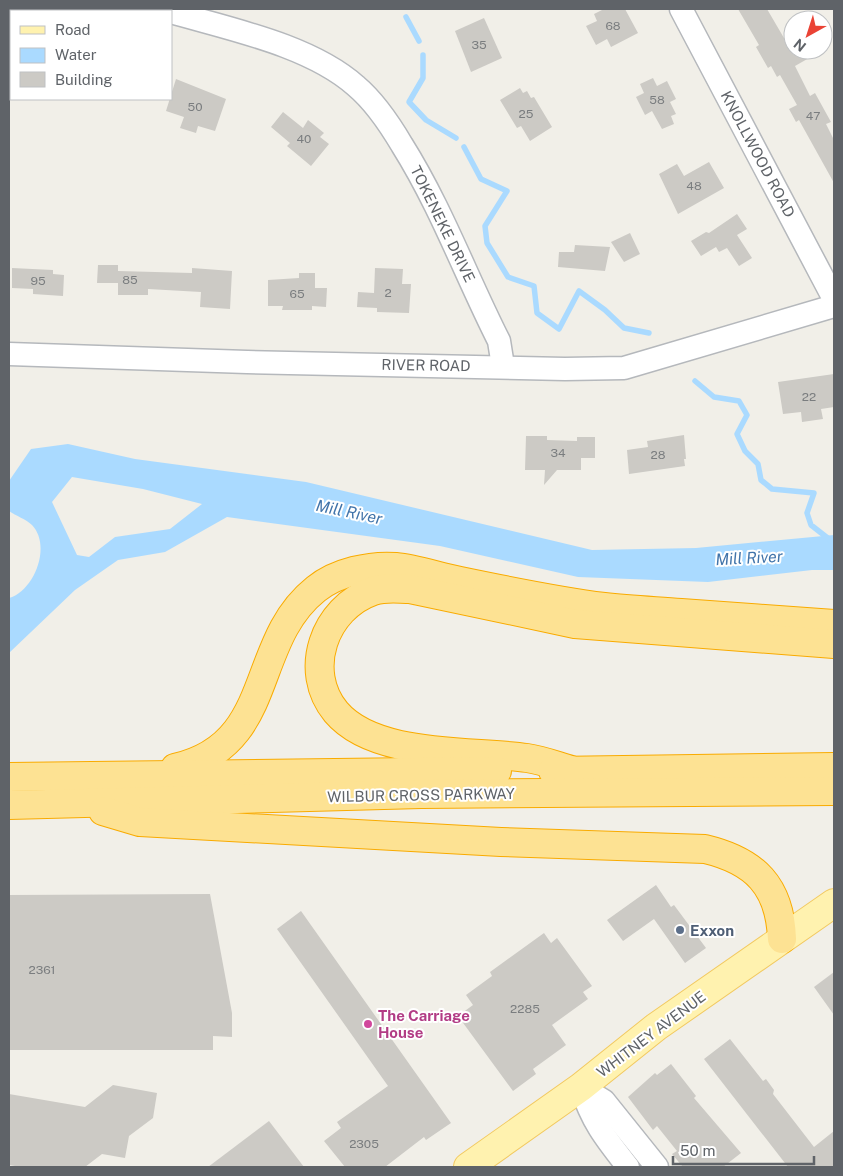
<svg xmlns="http://www.w3.org/2000/svg" width="843" height="1176" viewBox="0 0 843 1176" font-family="'Public Sans',sans-serif">
<style>
.water{fill:#aadaff;fill-rule:evenodd}
.lines{fill:none;stroke-linecap:round;stroke-linejoin:round}
.stream{stroke:#aadaff;stroke-width:5.5}
.building{fill:#cccac5}
.minor-casing{stroke:#b5b8bc;stroke-width:25}
.major-casing{stroke:#f2c960;stroke-width:30}
.highway-casing{stroke:#f9ab00;stroke-width:30}
.minor{stroke:#fff;stroke-width:22}
.major{stroke:#fff2af;stroke-width:28}
.highway{stroke:#fde293;stroke-width:28}
.service-dot{fill:#5c6f8a;stroke:#fff;stroke-width:2}
.hotel-dot{fill:#d1479c;stroke:#fff;stroke-width:2}
.labels{text-anchor:middle;dominant-baseline:central;stroke-width:4;stroke-linejoin:round;paint-order:stroke}
.number-label{font-size:12px;fill:#7a7d7f}
.street-label{font-size:15px;fill:#5f6368;stroke:#fff}
.service-label{font-size:15px;font-weight:bold;fill:#4e5e75;stroke:#fff;text-anchor:start}
.hotel-label{font-size:15px;font-weight:bold;fill:#b23c85;stroke:#fff;text-anchor:start}
.water-label{font-size:16px;font-style:italic;fill:#4174aa;stroke:#fff}
</style>
<rect width="100%" height="100%" fill="#f1efe8"/>
<path class="water" d="M68 444 135 459 306 482 592 550 696 548 834 535V570H812L708 582 578 577 440 546 227 517 165 552 118 560 75 590 9 653V598C34 591 52 546 32 525 26 519 16 516 9 511V481L31 449ZM72 477 143 489 202 504 170 529 115 537 89 557 77 555 52 502Z"/>
<g class="lines">
<g class="stream">
<path d="M406 17 419 41"/>
<path d="M423 55V78L409 102 426 120 456 138"/>
<path d="M464 147 481 179 507 191 485 226 487 243 508 277 534 286 537 313 559 329 579 291 605 310 624 328 649 333"/>
<path d="M695 381 714 397 739 401 747 415 737 434 745 451 758 464 761 480 772 489 814 493 807 513 811 525 834 543"/>
</g>
</g>
<g class="building">
<path d="M604 9H625L638 33 611 47 607 39 596 45 586 26 597 21 594 14Z"/>
<path d="M738 9H767L791 50H823L795 66 810 96 815 93 831 122 826 124 834 140V183L799 120 796 122 789 109 797 105 780 75 777 77 771 66 768 68 756 47 759 45Z"/>
<path d="M484 18 502 58 471 72 455 31Z"/>
<path d="M653 78 657 86 667 81 676 99 670 102 676 114 671 116 674 124 662 129 652 111 645 115 636 97 644 93 640 84Z"/>
<path d="M176 79 226 99 215 131 198 126 196 133 180 128 184 117 166 111Z"/>
<path d="M520 88 523 93 527 91 531 98 534 97 552 127 530 141 521 126 517 128 500 100Z"/>
<path d="M283 112 303 128 308 120 324 133 320 137 329 144 311 166 287 146 290 143 271 127Z"/>
<path d="M709 162 724 188 678 214 659 174 677 164 684 176Z"/>
<path d="M737 214 747 229 737 235 752 258 739 266 727 248 719 252 716 247 701 256 691 241 706 232 709 233Z"/>
<path d="M630 233 640 254 624 262 611 242Z"/>
<path d="M575 245 610 247 605 271 558 267 559 252H574Z"/>
<path d="M98 265H118V271L192 273V268L232 271 230 309 200 307 201 292 148 289V295H118V283H97Z"/>
<path d="M12 268 53 270V274L64 275 63 296 33 294V289L12 288Z"/>
<path d="M375 268 403 269 402 284H411L409 313 377 312V308L357 307 358 292 374 293Z"/>
<path d="M299 273H315V288H327L326 307 312 306V310H282L283 306H268V280L299 278Z"/>
<path d="M834 374V407L821 409 823 419 802 422 801 412 783 414 778 382Z"/>
<path d="M684 435 686 459H684L685 466 629 474 627 450 648 447 647 441Z"/>
<path d="M526 436H547V440L577 441V437H595V458H581V470H557L544 485 545 470H525Z"/>
<path d="M656 885 671 907 674 905 706 948 685 963 654 919 623 941 607 920Z"/>
<path d="M210 894 232 1013V1037L213 1036V1050H9V895Z"/>
<path d="M301 911 451 1123 426 1140 424 1137 385 1167H345L324 1141 341 1128 337 1122 388 1086 277 929Z"/>
<path d="M544 933 551 943 557 938 592 986 583 992 588 999 552 1025 566 1045 533 1069 536 1074 513 1091 458 1016 473 1005 466 995 492 976 490 972Z"/>
<path d="M834 972V1015L814 987Z"/>
<path d="M730 1039 763 1081 766 1079 774 1090 773 1094 814 1147 834 1131V1167H788L704 1059Z"/>
<path d="M671 1064 696 1096 694 1098 741 1153 723 1167H683L672 1154 677 1151 657 1126 653 1130 628 1097 655 1073 657 1075Z"/>
<path d="M113 1085 157 1093 153 1118 129 1136 125 1158 102 1154 85 1167H21L9 1165V1094L85 1107Z"/>
<path d="M269 1121 304 1167H208Z"/>
</g>
<g class="lines">
<g class="minor-casing">
<g id="minor">
<path d="M681 9 834 299"/>
<path d="M171 12C229 29 310 45 356 86 375 102 389 123 402 145 441 207 466 276 499 341L503 366"/>
<path d="M9 354 247 362 565 369 624 368 834 306"/>
<path d="M581 1087 604 1101 657 1167"/>
<path d="M581 1087C592 1122 606 1139 628 1167"/>
</g>
</g>
<g class="major-casing">
<path id="major" d="M468 1167 581 1087 656 1027 834 903"/>
</g>
<g class="highway-casing">
<g id="highway">
<path d="M175 768C277 745 248 643 316 589 337 572 370 565 396 567 417 569 439 577 460 581 508 591 556 601 604 607 629 610 655 611 681 613 732 617 783 620 834 624"/>
<path d="M571 770C557 766 542 760 527 758 471 750 375 758 336 712 302 671 324 608 373 591 385 587 398 589 410 589L575 624 834 644"/>
<path d="M553 771 834 767"/>
<path d="M9 777 497 771"/>
<path d="M9 805 421 794 834 791"/>
<path d="M103 811 140 822 501 842 705 849C755 861 780 886 782 939"/>
</g>
</g>
<use href="#minor" class="minor"/>
<use href="#major" class="major"/>
<use href="#highway" class="highway"/>
</g>
<circle class="service-dot" cx="680" cy="930" r="5"/>
<circle class="hotel-dot" cx="368" cy="1024" r="5"/>
<g class="labels">
<g class="number-label">
<text x="613" y="26">68</text>
<text x="479" y="45">35</text>
<text x="657" y="100">58</text>
<text x="195" y="107">50</text>
<text x="526" y="114">25</text>
<text x="813" y="116">47</text>
<text x="304" y="139">40</text>
<text x="694" y="186">48</text>
<text x="130" y="280">85</text>
<text x="38" y="281">95</text>
<text x="388" y="293">2</text>
<text x="297" y="294">65</text>
<text x="809" y="397">22</text>
<text x="558" y="453">34</text>
<text x="658" y="455">28</text>
<text x="42" y="970">2361</text>
<text x="525" y="1009">2285</text>
<text x="364" y="1144">2305</text>
</g>
<g class="street-label">
<text transform="translate(758 154) rotate(62)">KNOLLWOOD ROAD</text>
<text transform="translate(443 224) rotate(64)">TOKENEKE DRIVE</text>
<text transform="translate(426 365) rotate(1)">RIVER ROAD</text>
<text transform="translate(421 795) rotate(-1)">WILBUR CROSS PARKWAY</text>
<text transform="translate(651 1034) rotate(-37)">WHITNEY AVENUE</text>
</g>
<g class="service-label">
<text x="690" y="930">Exxon</text>
</g>
<g class="hotel-label">
<text x="378" y="1015">The Carriage<tspan x="378" dy="17">House</tspan></text>
</g>
<g class="water-label">
<text transform="translate(349 512) rotate(12)">Mill River</text>
<text transform="translate(749 558) rotate(-3)">Mill River</text>
</g>
</g>
<rect width="843" height="1176" fill="none" stroke="#5f6368" stroke-width="20"/>
<rect x="10" y="10" width="162" height="90" fill="#ffffff" stroke="#bfc1c3"/>
<rect x="20" y="26" width="25" height="8" fill="#fff2af" stroke="#bfc1c3"/>
<text x="55" y="35" font-size="15" fill="#5f6368">Road</text>
<rect x="20" y="48" width="25" height="15" fill="#aadaff" stroke="#bfc1c3"/>
<text x="55" y="60" font-size="15" fill="#5f6368">Water</text>
<rect x="20" y="72" width="25" height="15" fill="#cccac5" stroke="#bfc1c3"/>
<text x="55" y="85" font-size="15" fill="#5f6368">Building</text>
<g transform="translate(808 35) rotate(219)"><circle r="24" fill="#ffffff" stroke="#bfc1c3"/>
<path d="M0-4L9 19L0 12L-9 19Z" fill="#ea4335"/>
<text y="-8" font-size="14" font-weight="bold" text-anchor="middle" fill="#5f6368">N</text>
</g>
<path d="M673 1156v8h141v-8" fill="none" stroke="#5f6368" stroke-width="2.5"/>
<text x="680" y="1156" font-size="15" fill="#5f6368" stroke="#ffffff" stroke-width="4" paint-order="stroke">50 m</text>
</svg>
